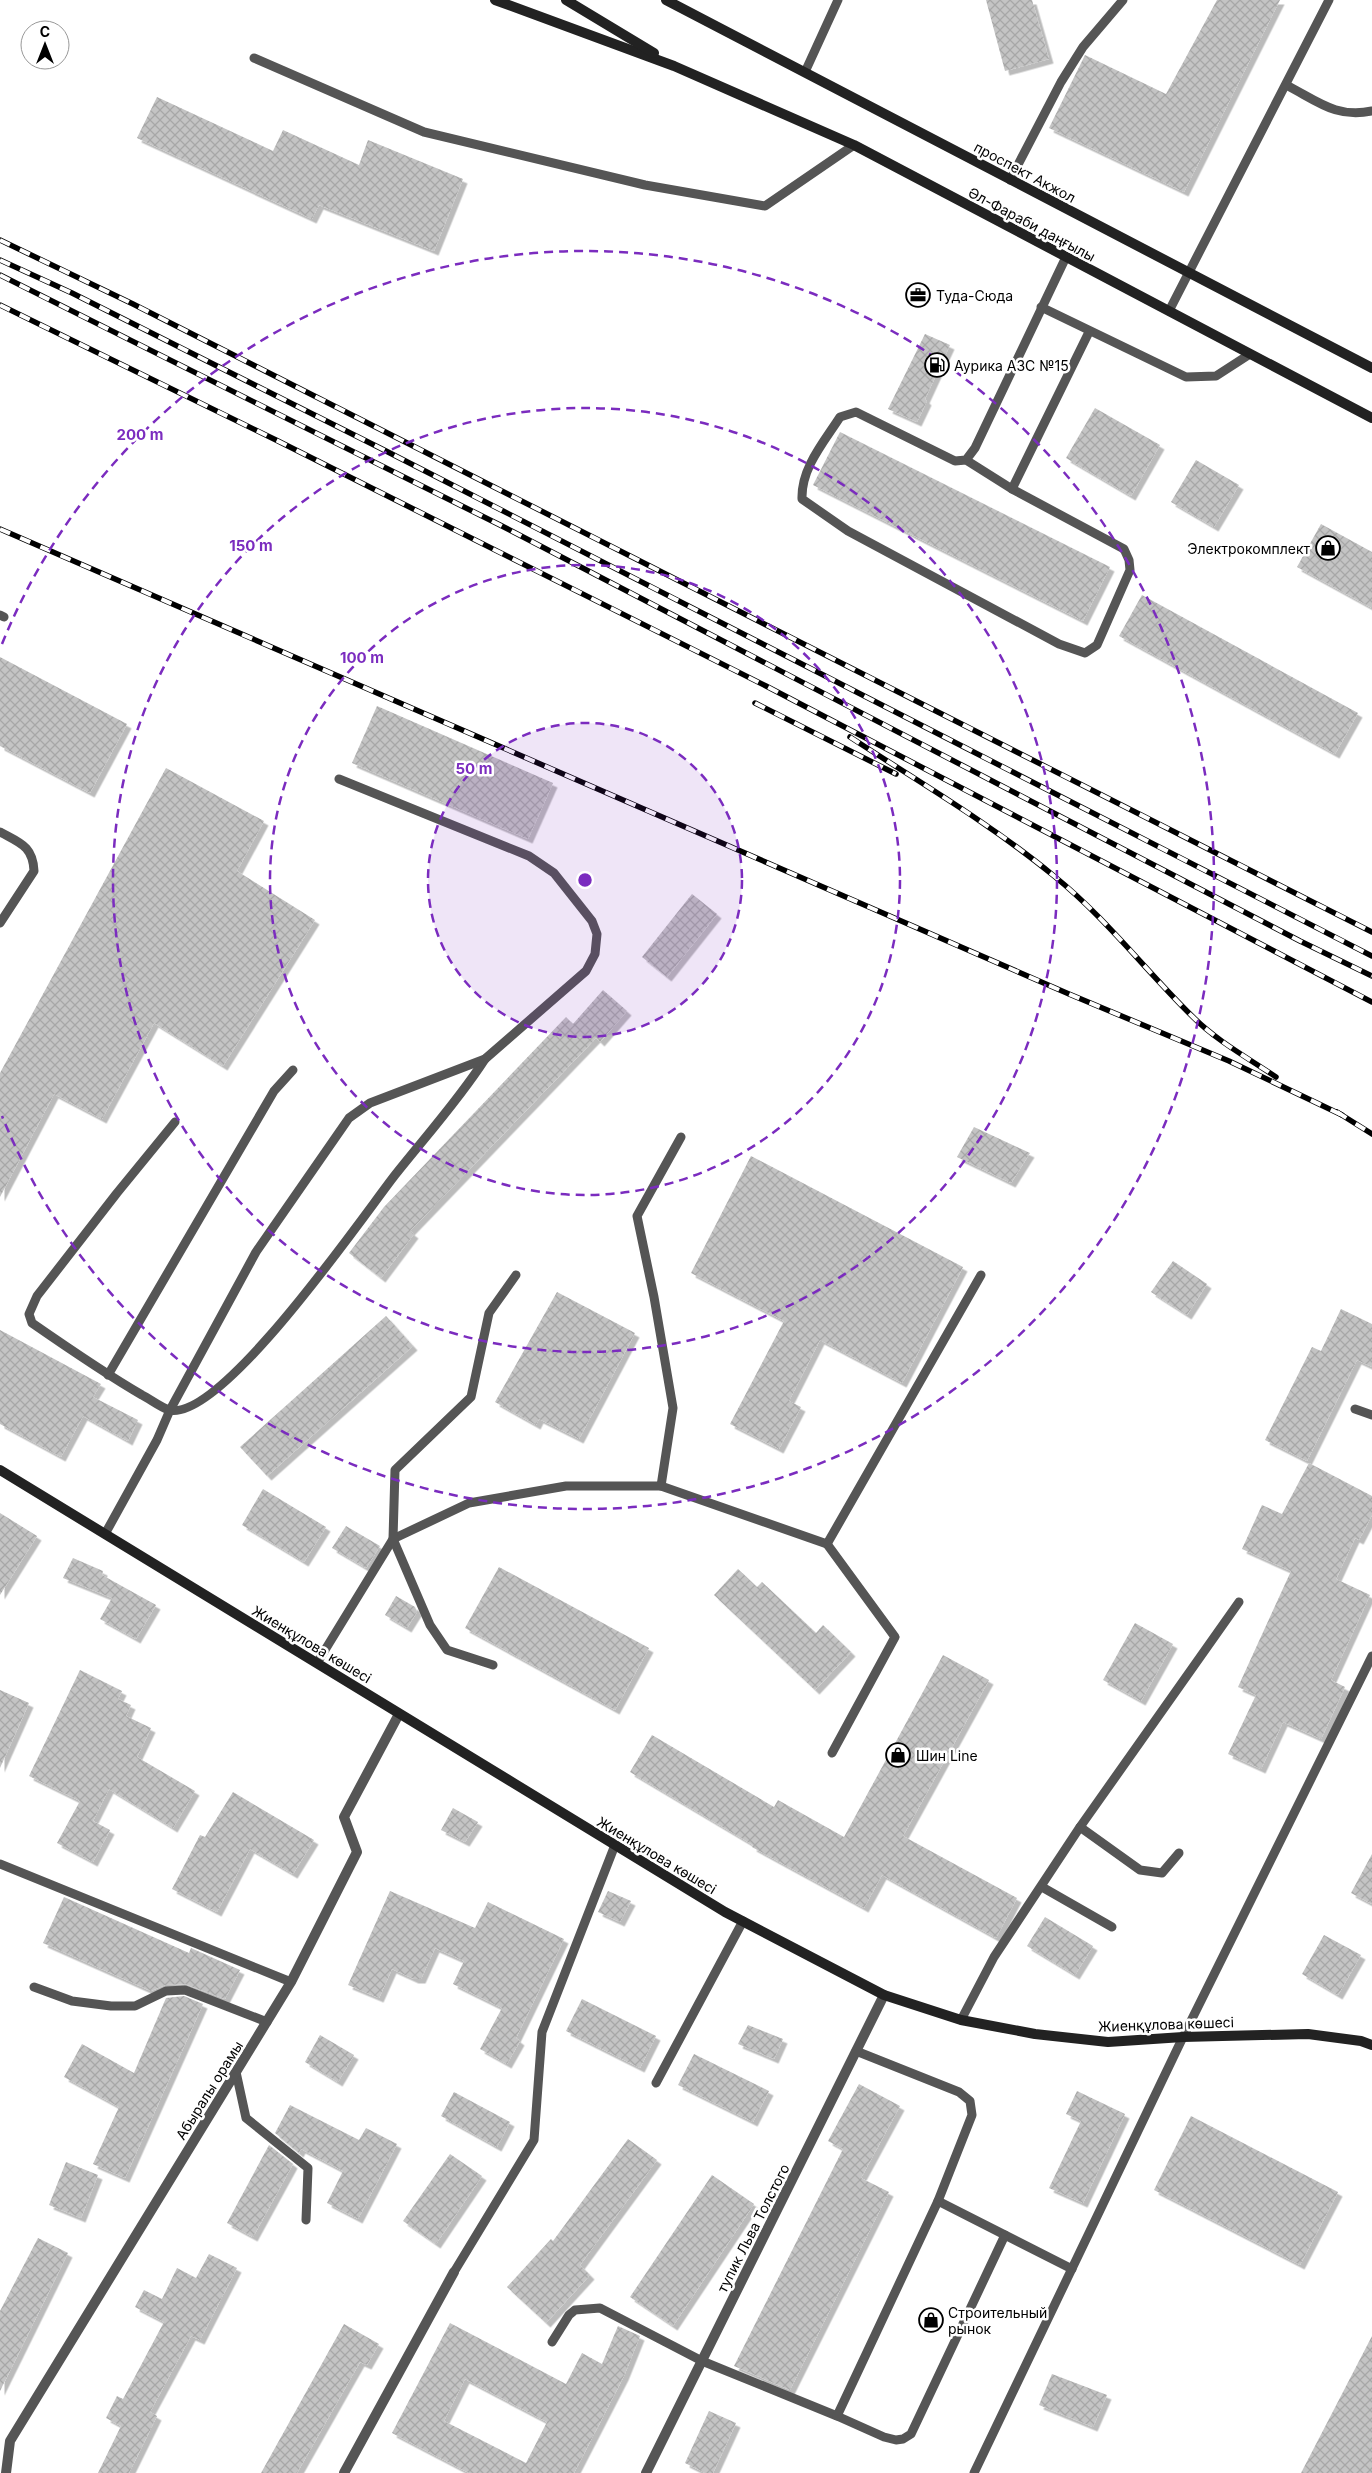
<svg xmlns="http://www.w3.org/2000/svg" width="1372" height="2473" viewBox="0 0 1372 2473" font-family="Inter,sans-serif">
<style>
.building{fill:url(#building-cross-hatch);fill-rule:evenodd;filter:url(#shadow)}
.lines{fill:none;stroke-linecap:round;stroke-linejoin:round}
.lane{stroke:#555;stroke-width:9}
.street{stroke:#555;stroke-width:10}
.secondary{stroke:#222;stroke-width:10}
.rail-casing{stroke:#000;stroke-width:5.5}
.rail{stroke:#fff;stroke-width:4;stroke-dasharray:11;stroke-linecap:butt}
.ring{fill:none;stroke:#7b2cbf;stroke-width:2.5;stroke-dasharray:9 6}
.labels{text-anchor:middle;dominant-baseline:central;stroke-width:5;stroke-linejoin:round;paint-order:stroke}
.street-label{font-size:14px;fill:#000;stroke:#fff}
.poi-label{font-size:14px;fill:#000;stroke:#fff;text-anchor:start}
.centre{fill:#7b2cbf;stroke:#fff;stroke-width:2.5}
.ring-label{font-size:15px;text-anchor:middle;font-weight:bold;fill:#7b2cbf;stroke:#fff;stroke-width:5;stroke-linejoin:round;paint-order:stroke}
</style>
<defs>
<pattern id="building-cross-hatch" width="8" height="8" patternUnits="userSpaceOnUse" patternTransform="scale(1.25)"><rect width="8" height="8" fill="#c4c4c4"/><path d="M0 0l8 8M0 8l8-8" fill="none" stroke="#a7a7a7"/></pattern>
<filter id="shadow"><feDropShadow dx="4.5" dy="4.5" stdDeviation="0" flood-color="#0004"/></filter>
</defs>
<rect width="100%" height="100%" fill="#fff"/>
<g class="building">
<path d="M986 0H1032L1049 59 1005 71Z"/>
<path d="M1217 0H1280L1184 192 1049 128 1085 55 1166 94Z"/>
<path d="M157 97 273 151 283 130 359 165 368 140 463 179 434 251 319 205 312 219 137 138Z"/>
<path d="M925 334 950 345 925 399 927 401 917 422 888 409Z"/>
<path d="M1095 408 1160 445 1131 496 1066 458Z"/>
<path d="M840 432 1110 567 1083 621 813 485Z"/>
<path d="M1196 460 1239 485 1214 527 1171 502Z"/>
<path d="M1321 524 1372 552V608L1297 567Z"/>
<path d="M1142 595 1358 713 1335 754 1119 636Z"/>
<path d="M0 657 127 724 90 793 0 746Z"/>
<path d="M377 706 553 783 528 839 352 763Z"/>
<path d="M166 768 264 821 237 871 315 920 223 1066 154 1023 102 1119 54 1094 0 1197V1073Z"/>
<path d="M692 894 717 914 667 977 642 957Z"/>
<path d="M603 990 627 1011 600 1042 596 1038 410 1231 414 1234 381 1278 349 1253 384 1207 566 1017 573 1024Z"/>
<path d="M974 1127 1030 1153 1011 1183 957 1157Z"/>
<path d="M751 1156 963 1267 902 1383 820 1340 789 1401 801 1407 779 1449 730 1424 784 1321 691 1273Z"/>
<path d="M1173 1261 1207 1284 1187 1315 1151 1292Z"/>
<path d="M557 1292 635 1333 579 1439 539 1419 536 1425 495 1402Z"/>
<path d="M1341 1309 1372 1324V1367L1357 1360 1307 1461 1265 1440 1312 1347 1321 1351Z"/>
<path d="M386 1316 413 1346 267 1476 240 1447Z"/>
<path d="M0 1330 101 1384 93 1397 138 1420 128 1441 83 1416 61 1457 0 1424Z"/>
<path d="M1309 1463 1372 1496V1515L1359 1540 1355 1538 1336 1579 1370 1595 1331 1680 1345 1687 1321 1739 1283 1722 1261 1769 1228 1754 1256 1695 1238 1687 1291 1571 1242 1549 1262 1505 1282 1514Z"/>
<path d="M263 1489 326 1527 304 1562 242 1525Z"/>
<path d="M0 1513 37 1536 0 1595Z"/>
<path d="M346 1526 380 1546 366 1568 332 1548Z"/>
<path d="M73 1558 103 1571 102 1575 156 1605 136 1639 100 1619 112 1598 63 1578Z"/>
<path d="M499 1567 649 1648 615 1710 465 1628Z"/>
<path d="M738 1569 757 1587 762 1582 816 1633 823 1625 851 1652 815 1690 714 1595Z"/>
<path d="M396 1596 415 1607 417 1612 407 1628 385 1615Z"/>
<path d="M1135 1623 1173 1644 1141 1701 1103 1680Z"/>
<path d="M943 1655 989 1680 903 1836 1017 1898 996 1938 882 1875 864 1908 752 1847 753 1845 630 1772 652 1735 774 1807 778 1800 844 1837Z"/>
<path d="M80 1670 122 1691 118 1699 131 1705 126 1716 151 1728 137 1757 195 1791 173 1828 109 1789 93 1821 110 1830 93 1862 57 1843 80 1801 29 1776Z"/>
<path d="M0 1690 29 1703 0 1768Z"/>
<path d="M233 1792 314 1840 293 1874 250 1849 217 1912 172 1889 200 1835 205 1837Z"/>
<path d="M453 1808 478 1822 465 1842 441 1830Z"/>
<path d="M1372 1854V1904L1351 1893Z"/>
<path d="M390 1891 475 1928 488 1902 564 1939 516 2038 520 2041 507 2064 480 2049 502 2008 453 1984 464 1961 435 1948 421 1979H414L392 1969 379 1998 348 1985Z"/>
<path d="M608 1891 631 1901 620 1922 598 1912Z"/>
<path d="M64 1897 189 1953 191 1948 240 1970 225 1999 185 1984 165 1985 151 1991 43 1943Z"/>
<path d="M1045 1917 1093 1946 1075 1975 1027 1946Z"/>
<path d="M1324 1935 1361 1955 1338 1995 1302 1974Z"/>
<path d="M184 1996 203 2004 125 2178 93 2164 119 2107 64 2077 82 2044 134 2073 166 1998Z"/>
<path d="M582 1999 656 2036 640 2068 566 2031Z"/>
<path d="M748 2025 783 2039 774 2059 738 2044Z"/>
<path d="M320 2035 354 2055 338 2082 305 2062Z"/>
<path d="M694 2054 769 2091 753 2122 678 2085Z"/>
<path d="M859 2084 900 2106 861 2178 889 2192 790 2390 734 2366 843 2149 828 2141Z"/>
<path d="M1077 2091 1125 2114 1083 2203 1049 2188 1081 2121 1066 2114Z"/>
<path d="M454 2092 510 2122 497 2147 441 2116Z"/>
<path d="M290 2105 359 2140 366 2128 397 2144 358 2219 327 2203 343 2171 301 2149 299 2153 275 2133Z"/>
<path d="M1191 2116 1338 2192 1300 2265 1154 2190Z"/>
<path d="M628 2139 657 2160 580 2265 590 2275 546 2323 507 2287 551 2239 553 2241Z"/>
<path d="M269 2145 293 2164 253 2237 227 2223Z"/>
<path d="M450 2154 482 2176 436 2244 403 2221Z"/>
<path d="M66 2162 98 2175 81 2218 49 2205Z"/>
<path d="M712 2175 754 2204 673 2326 630 2297Z"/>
<path d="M38 2238 68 2253 0 2391V2311Z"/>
<path d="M209 2254 237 2268 200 2340 191 2336 150 2412 157 2416 129 2473H98L121 2426 106 2418 117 2396 123 2399 164 2322 135 2307 144 2290 162 2299 177 2268 196 2278Z"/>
<path d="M450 2323 566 2384 582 2353 602 2364 618 2326 640 2336 624 2376 574 2473H469L392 2433ZM465 2379 547 2422 526 2463 444 2421Z"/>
<path d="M344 2324 379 2344 367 2365 360 2362 297 2473H261Z"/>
<path d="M1372 2336V2473H1301Z"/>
<path d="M1052 2374 1107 2395 1093 2427 1039 2405Z"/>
<path d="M709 2411 736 2423 713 2473H705L685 2463Z"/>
</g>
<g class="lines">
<g class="lane">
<path d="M254 58 424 132 645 185 765 206 854 145"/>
<path d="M805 72 838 0"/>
<path d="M1286 85C1316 100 1336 119 1372 111"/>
<path d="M1010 180 1061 82 1083 47 1123 0"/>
<path d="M1041 307 1186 377 1216 376 1250 354"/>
<path d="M1169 311 1329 0"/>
<path d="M966 460 1012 489 1124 549 1129 560 1130 570 1097 645 1085 653 1059 644 848 531 802 499C801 468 824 442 840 417L856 412 955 461 966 460 975 448 1066 257"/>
<path d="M1012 489 1089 332"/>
<path d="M0 615 4 617"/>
<path d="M0 832C20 843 33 846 34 871L0 923"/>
<path d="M175 1122 117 1193 37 1296 29 1314 32 1323C68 1348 104 1373 142 1395 150 1399 160 1407 169 1410 221 1423 363 1216 395 1175 425 1137 458 1101 485 1059"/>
<path d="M108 1375 274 1091 293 1070"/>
<path d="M1355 1409 1372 1415"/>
<path d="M661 1486 673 1408 654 1297 637 1216 681 1137"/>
<path d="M105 1534 157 1440 170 1410 256 1252 349 1118 370 1103 485 1059 586 971 595 954 597 934 592 921 554 873 529 856 339 779"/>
<path d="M827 1544 895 1637 832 1753"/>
<path d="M317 1663 393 1539 469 1503 566 1486H661L827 1544 981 1275"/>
<path d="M493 1665 447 1650 430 1625 393 1539 395 1470 471 1397 489 1313 516 1275"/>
<path d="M1080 1827 1140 1870 1162 1873 1179 1853"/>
<path d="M0 1864 291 1982"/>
<path d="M1042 1887 1112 1927"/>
<path d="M34 1987 72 2001 111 2006H135L166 1991 185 1990 267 2022"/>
<path d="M961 2020 994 1957 1080 1827 1239 1602"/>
<path d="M236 2072 246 2118 308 2168 306 2220"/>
<path d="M656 2083 743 1921"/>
<path d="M938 2201 1072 2269"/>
<path d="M454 2272 534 2140 542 2032 615 1845"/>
<path d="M552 2342 569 2315 575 2310 600 2308 702 2361 837 2416 884 2437 896 2440 903 2439 911 2434 1005 2235"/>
<path d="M837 2416 938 2201 972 2115 970 2101 959 2092 856 2051"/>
<path d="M974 2473 1183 2037 1372 1656"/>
</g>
<g class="street">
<path d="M6 2473 10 2441 291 1982 357 1852 344 1817 399 1714"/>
<path d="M344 2473 454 2272"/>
<path d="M646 2473 884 1995"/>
</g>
<g class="secondary">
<path d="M495 0 674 66 854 145 1372 418"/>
<path d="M566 0 654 53"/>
<path d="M666 0 1372 368"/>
<path d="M0 1470 725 1912 884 1995 961 2020 1035 2034 1108 2042 1183 2037 1308 2034 1361 2041 1372 2045"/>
</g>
<g class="rail-casing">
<g id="rail">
<path d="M0 240 133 304 1372 932"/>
<path d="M0 260 72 293 386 451 1372 956"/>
<path d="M0 275 500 525 1300 941 1372 976"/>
<path d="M0 305 276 440 766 686 1372 1002"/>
<path d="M0 529 1069 994 1229 1061 1342 1115"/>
<path d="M755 703 896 774"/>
<path d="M850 737C919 782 991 824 1054 876 1106 918 1146 971 1193 1017 1217 1041 1248 1058 1276 1077"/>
<path d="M1337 1112 1372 1134"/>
</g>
</g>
<use href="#rail" class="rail"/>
</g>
<circle cx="585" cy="880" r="157" fill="#7b2cbf" fill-opacity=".12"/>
<g class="ring">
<circle cx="585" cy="880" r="157"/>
<circle cx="585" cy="880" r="315"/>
<circle cx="585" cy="880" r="472"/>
<path d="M2 644A629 629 0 1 1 2 1116"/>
</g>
<defs>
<g id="office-ring" transform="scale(1.25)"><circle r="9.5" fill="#fff" stroke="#000" stroke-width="1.5"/><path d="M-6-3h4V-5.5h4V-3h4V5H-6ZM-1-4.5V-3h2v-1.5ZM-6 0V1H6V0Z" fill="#000"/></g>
<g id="fuel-ring" transform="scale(1.25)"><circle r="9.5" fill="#fff" stroke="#000" stroke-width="1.5"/><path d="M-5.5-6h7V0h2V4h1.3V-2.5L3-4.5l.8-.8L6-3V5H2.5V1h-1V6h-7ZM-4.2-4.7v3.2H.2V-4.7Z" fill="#000"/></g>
<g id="shop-ring" transform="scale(1.25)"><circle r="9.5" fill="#fff" stroke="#000" stroke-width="1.5"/><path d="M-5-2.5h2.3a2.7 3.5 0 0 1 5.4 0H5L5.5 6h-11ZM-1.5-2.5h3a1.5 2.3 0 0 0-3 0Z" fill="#000"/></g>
</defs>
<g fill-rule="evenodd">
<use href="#office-ring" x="918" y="295"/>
<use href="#fuel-ring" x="937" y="365"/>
<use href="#shop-ring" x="1328" y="548"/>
<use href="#shop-ring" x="898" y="1755"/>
<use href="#shop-ring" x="931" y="2320"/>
</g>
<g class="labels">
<g class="street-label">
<text transform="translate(1025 172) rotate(28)">проспект Акжол</text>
<text transform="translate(1032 224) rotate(28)">Әл-Фараби даңғылы</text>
<text transform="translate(312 1644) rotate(31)">Жиенқұлова көшесі</text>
<text transform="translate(657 1855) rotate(31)">Жиенқұлова көшесі</text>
<text transform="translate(1166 2024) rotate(-2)">Жиенқұлова көшесі</text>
<text transform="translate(209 2090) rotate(-58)">Абыралы орамы</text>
<text transform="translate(753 2228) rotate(-63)">тупик Льва Толстого</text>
</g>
<g class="poi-label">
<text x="936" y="295">Туда-Сюда</text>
<text x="954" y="365">Аурика АЗС №15</text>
<text x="1310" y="548" text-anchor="end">Электрокомплект</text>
<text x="916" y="1755">Шин Line</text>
<text x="948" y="2312">Строительный<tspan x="948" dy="16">рынок</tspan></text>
</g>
</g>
<circle cx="585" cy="880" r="8" class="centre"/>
<g class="ring-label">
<text x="140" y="440">200 m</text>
<text x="251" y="551">150 m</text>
<text x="362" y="663">100 m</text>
<text x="474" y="774">50 m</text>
</g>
<g transform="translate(45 45)"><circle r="24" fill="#ffffff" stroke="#999999"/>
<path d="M0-4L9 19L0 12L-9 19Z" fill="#000000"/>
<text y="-8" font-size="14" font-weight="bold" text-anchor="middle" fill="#000000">С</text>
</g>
</svg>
